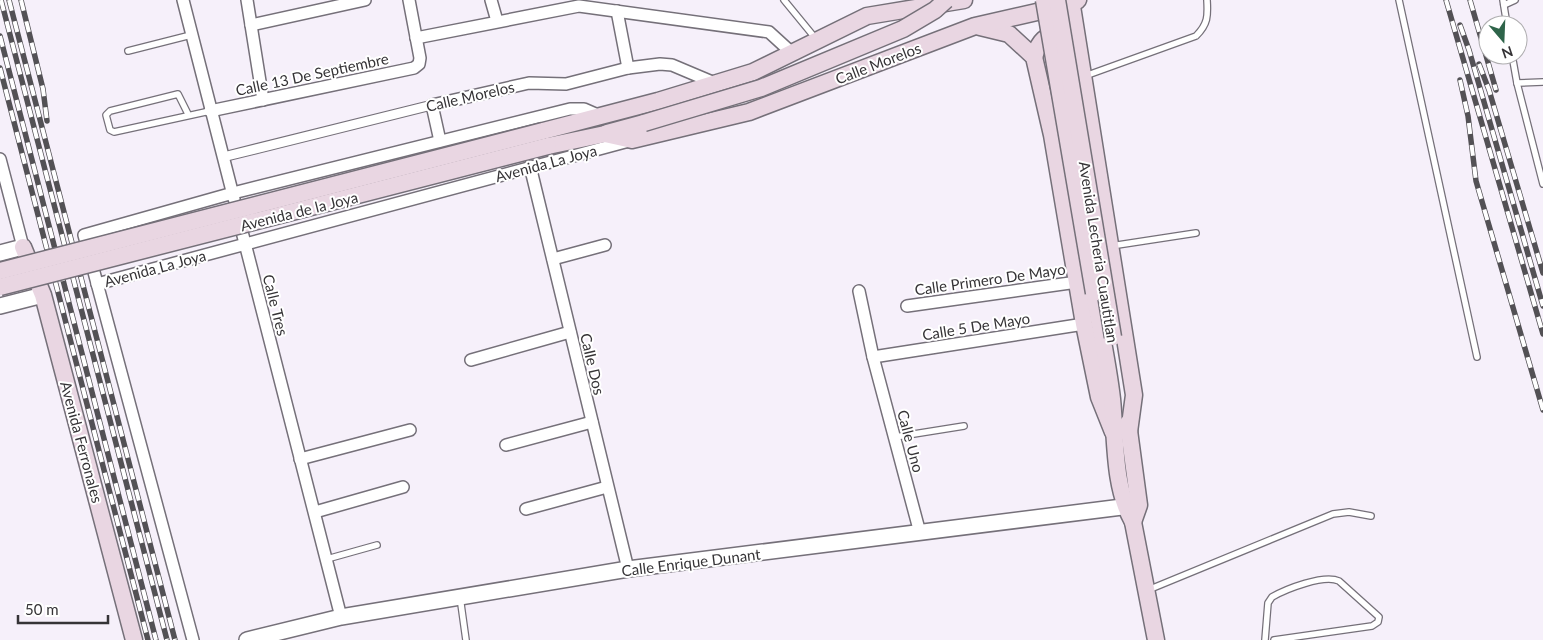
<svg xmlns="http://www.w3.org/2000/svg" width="1543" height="640" viewBox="0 0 1543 640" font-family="Lato,sans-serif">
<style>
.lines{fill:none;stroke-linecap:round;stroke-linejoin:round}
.service-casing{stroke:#757079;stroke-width:8}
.pedestrian-casing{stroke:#757079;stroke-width:11}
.minor-casing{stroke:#757079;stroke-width:14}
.tertiary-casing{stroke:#757079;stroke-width:18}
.secondary-casing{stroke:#757079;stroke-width:19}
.service{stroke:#fff;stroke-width:5.5}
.pedestrian{stroke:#fff;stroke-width:9}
.minor{stroke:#fff;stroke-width:11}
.tertiary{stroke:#fff;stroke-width:15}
.secondary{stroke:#e9d6e2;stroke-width:16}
.rail-casing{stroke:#535155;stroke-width:5.5}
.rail{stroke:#fff;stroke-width:4;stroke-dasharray:11;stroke-linecap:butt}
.secondary-bridge-casing{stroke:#757079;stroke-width:19;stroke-linecap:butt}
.secondary-bridge{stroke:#e9d6e2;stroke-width:16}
.labels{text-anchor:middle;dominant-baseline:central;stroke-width:4;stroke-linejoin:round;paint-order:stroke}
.street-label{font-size:15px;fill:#353336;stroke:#fff}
</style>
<rect width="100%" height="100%" fill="#f6f0fa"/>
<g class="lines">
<g class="service-casing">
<g id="service">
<path d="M784 0 816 39"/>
<path d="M1399 0 1477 357"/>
<path d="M1503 0 1507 25"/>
<path d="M1504 5 1515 0"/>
<path d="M128 51 191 35"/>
<path d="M1512 55 1517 83 1543 184"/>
<path d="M1085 76 1196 36C1208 24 1208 16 1207 0"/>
<path d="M1517 83 1543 82"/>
<path d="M188 114 178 94 110 111 106 115 110 130 114 132 210 111"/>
<path d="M1111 246 1196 233"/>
<path d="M895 437 964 426"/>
<path d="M327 559 377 545"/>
<path d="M1148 590 1333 514 1349 512 1371 516"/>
<path d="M460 597 466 640"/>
<path d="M1265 640 1268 603 1272 597C1286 589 1324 574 1339 581L1379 617 1378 622 1372 626 1274 640"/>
</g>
</g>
<g class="pedestrian-casing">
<path id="pedestrian" d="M223 157 432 105"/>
</g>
<g class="minor-casing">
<g id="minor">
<path d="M183 0 234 199"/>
<path d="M247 0 263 100"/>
<path d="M491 0 497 21"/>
<path d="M617 11 628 68"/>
<path d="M251 25 365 0"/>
<path d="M416 38 579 6 769 32 792 53"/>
<path d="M210 111 414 68 419 64 420 58 409 0"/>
<path d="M440 141 432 105 529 83 566 84 628 68 660 64 672 65 717 84"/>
<path d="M0 159 23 247"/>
<path d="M530 166 628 569"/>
<path d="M239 220 341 617"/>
<path d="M553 259 605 245"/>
<path d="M97 284 629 141"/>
<path d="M859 291 873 357 920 533"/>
<path d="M907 306 1077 282"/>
<path d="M873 357 1084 324"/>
<path d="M471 360 570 332"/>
<path d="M506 445 592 422"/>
<path d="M300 459 410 430"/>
<path d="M526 509 607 487"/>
<path d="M315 512 403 487"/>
<path d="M193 640 84 235 233 193 570 109H584L600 116"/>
</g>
</g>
<g class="tertiary-casing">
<g id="tertiary">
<path d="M0 253 23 247"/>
<path d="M0 306 43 295"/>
<path d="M247 640 341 617 628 569 1138 505"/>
</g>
</g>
<g class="secondary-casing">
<g id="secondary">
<path d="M1071 0 1134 395 1129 432"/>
<path d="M980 27 1009 34 1034 57 1052 135 1084 324 1099 397 1113 432"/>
<path d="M1034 57C1039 41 1045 34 1063 33"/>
<path d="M543 131 658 101 753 72 867 16 964 0"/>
<path d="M607 133 644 123"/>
<path d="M548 146 605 134 632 140 749 112 975 26 1072 4 1078 0"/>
<path d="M23 247 43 295 134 640"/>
<path d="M1094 293C1100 328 1108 364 1112 399 1116 439 1113 486 1133 522L1156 640"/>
<path d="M1128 423 1139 505 1133 522"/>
</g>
</g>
<use href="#service" class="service"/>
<use href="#pedestrian" class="pedestrian"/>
<use href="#minor" class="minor"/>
<use href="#tertiary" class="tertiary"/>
<use href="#secondary" class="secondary"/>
<g class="rail-casing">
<g id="rail">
<path d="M1 0 167 640"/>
<path d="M9 0 175 640"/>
<path d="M21 0 43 89 47 121"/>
<path d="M1446 0 1543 334"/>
<path d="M1470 0 1496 90"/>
<path d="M1460 25 1469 50 1543 306"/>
<path d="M0 36 156 640"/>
<path d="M1479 64 1489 90 1543 273"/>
<path d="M0 68 148 640"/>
<path d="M1460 80 1468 116 1476 181 1543 410"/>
</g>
</g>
<use href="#rail" class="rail"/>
<g class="secondary-bridge-casing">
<g id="secondary-bridge">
<path d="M1044 0 1094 293"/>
<path d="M1057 0 1113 337"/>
<path d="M644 123 761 88 903 29 935 10 946 0"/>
<path d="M0 271 543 131"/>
<path d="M0 287 548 146"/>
</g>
</g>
<use href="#secondary-bridge" class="secondary-bridge"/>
</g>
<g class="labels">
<g class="street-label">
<text transform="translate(878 63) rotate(-21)">Calle Morelos</text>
<text transform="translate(312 74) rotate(-12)">Calle 13 De Septiembre</text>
<text transform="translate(470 96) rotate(-13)">Calle Morelos</text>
<text transform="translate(546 163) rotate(-15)">Avenida La Joya</text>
<text transform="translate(299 211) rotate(-14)">Avenida de la Joya</text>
<text transform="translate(1099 252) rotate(81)">Avenida Lecheria Cuautitlan</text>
<text transform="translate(155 268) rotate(-15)">Avenida La Joya</text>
<text transform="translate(990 279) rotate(-8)">Calle Primero De Mayo</text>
<text transform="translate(276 305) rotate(76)">Calle Tres</text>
<text transform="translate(976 326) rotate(-9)">Calle 5 De Mayo</text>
<text transform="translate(593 364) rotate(77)">Calle Dos</text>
<text transform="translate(911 441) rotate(75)">Calle Uno</text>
<text transform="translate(82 442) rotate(75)">Avenida Ferronales</text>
<text transform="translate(691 562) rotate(-7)">Calle Enrique Dunant</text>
</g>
</g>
<g transform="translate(1503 40) rotate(161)"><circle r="24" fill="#ffffff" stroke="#aeadaf"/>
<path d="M0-4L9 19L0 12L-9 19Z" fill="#2e644a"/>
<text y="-8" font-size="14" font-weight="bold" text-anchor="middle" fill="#353336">N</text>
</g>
<path d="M18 615v8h90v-8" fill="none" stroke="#353336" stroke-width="2.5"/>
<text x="25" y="615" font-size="15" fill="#353336" stroke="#ffffff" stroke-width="4" paint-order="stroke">50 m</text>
</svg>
